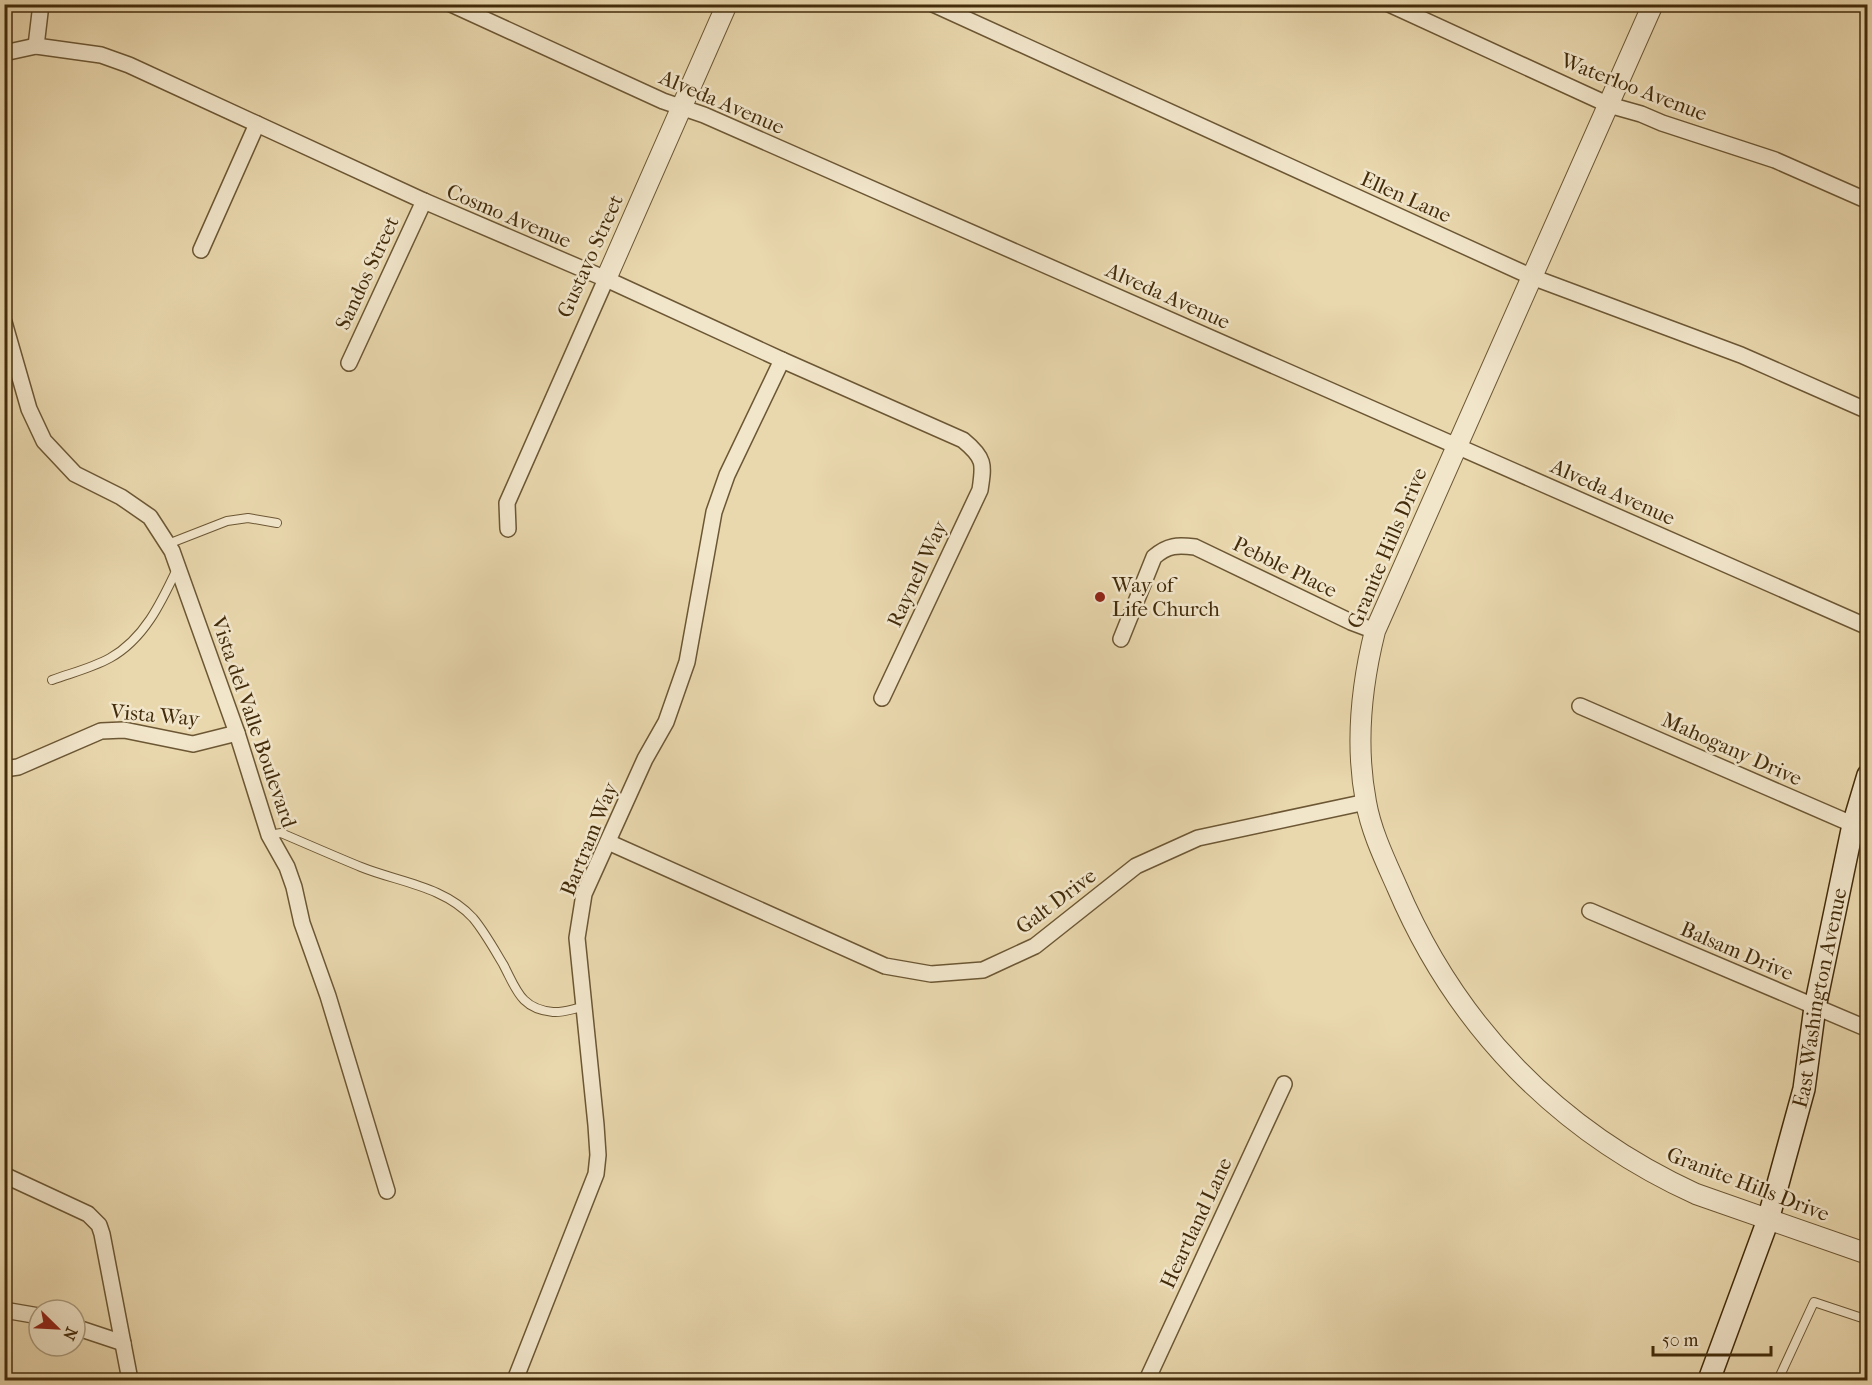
<svg xmlns="http://www.w3.org/2000/svg" width="1872" height="1385" viewBox="0 0 1872 1385" font-family="'IM FELL French Canon',serif">
<style>
.lines{fill:none;stroke-linecap:round;stroke-linejoin:round}
.service-casing{stroke:#6c5734;stroke-width:10}
.minor-casing{stroke:#6c5734;stroke-width:18}
.tertiary-casing{stroke:#6c5734;stroke-width:22}
.secondary-casing{stroke:#432c0b;stroke-width:24}
.service{stroke:#f1e5ca;stroke-width:8}
.minor{stroke:#f1e5ca;stroke-width:15}
.tertiary{stroke:#f1e5ca;stroke-width:20}
.secondary{stroke:#f1e5ca;stroke-width:21}
.poi-dot{fill:#8f2418;stroke:#f1e5ca;stroke-width:2}
.labels{text-anchor:middle;dominant-baseline:central;stroke-width:5;stroke-linejoin:round;paint-order:stroke}
.street-label{font-size:21px;fill:#432c0b;stroke:#f1e5ca}
.poi-label{font-size:21px;fill:#432c0b;stroke:#f1e5ca;text-anchor:start}
</style>
<rect width="100%" height="100%" fill="#e9d7ad"/>
<filter id="stains"><feTurbulence type="fractalNoise" baseFrequency=".00333" numOctaves="4"/><feColorMatrix values="0 0 0 0 .2 0 0 0 0 .09 0 0 0 0 .02 0 0 0 .5 -.17"/></filter>
<radialGradient id="worn" r=".72"><stop offset=".6" stop-color="#630" stop-opacity="0"/><stop offset="1" stop-color="#630" stop-opacity=".3"/></radialGradient>
<g class="lines">
<g class="service-casing">
<g id="service">
<path d="M168 544 227 521 248 518 277 523"/>
<path d="M52 680C71 673 92 668 110 658 144 639 161 603 177 569"/>
<path d="M269 835 281 833C307 844 334 856 361 867 398 882 444 886 473 918 484 931 494 949 503 964 516 988 520 1009 553 1012 563 1013 575 1008 584 1007"/>
<path d="M1778 1380 1814 1302 1868 1320"/>
</g>
</g>
<g class="minor-casing">
<g id="minor">
<path d="M451 4 663 101 704 115 1868 627"/>
<path d="M933 4 1532 277 1741 355 1868 411"/>
<path d="M1389 4 1609 105 1641 114 1662 123 1775 160 1868 201"/>
<path d="M36 46 41 4"/>
<path d="M4 53 36 46 101 55 129 65 424 201 606 279 782 360 963 440C985 458 984 464 980 490L882 698"/>
<path d="M201 250 257 124"/>
<path d="M4 322 29 409 44 441 75 474 121 497 150 517 172 551 237 733 269 835 287 867 294 887 302 923 328 996 387 1191"/>
<path d="M349 363 424 201"/>
<path d="M508 529 507 503 606 279"/>
<path d="M1121 639 1154 557C1168 545 1177 545 1195 547L1351 622 1375 631"/>
<path d="M1580 706 1868 831"/>
<path d="M4 769 18 767 101 731 124 730 193 744 237 733"/>
<path d="M608 842 885 966 931 974 983 970 1035 946 1136 866 1198 838 1366 802"/>
<path d="M1590 911 1868 1029"/>
<path d="M4 1175 88 1214 99 1225 102 1234 130 1380"/>
<path d="M4 1310 39 1316"/>
<path d="M75 1327 123 1343"/>
<path d="M515 1380 596 1174 598 1155 596 1125 577 938 584 894 645 759 666 722 687 662 714 512 727 475 782 360"/>
<path d="M1147 1380 1284 1084"/>
</g>
</g>
<g class="tertiary-casing">
<g id="tertiary">
<path d="M1653 4 1375 631C1361 687 1355 744 1366 802 1371 831 1385 860 1397 887 1456 1026 1558 1131 1696 1194L1868 1254"/>
<path d="M606 279 727 4"/>
</g>
</g>
<g class="secondary-casing">
<g id="secondary">
<path id="s1" d="M1709 1380 1768 1220 1804 1089 1815 1007 1853 825 1868 775"/>
</g>
</g>
<use href="#service" class="service"/>
<use href="#minor" class="minor"/>
<use href="#tertiary" class="tertiary"/>
<use href="#secondary" class="secondary"/>
</g>
<circle class="poi-dot" cx="1100" cy="597" r="6"/>
<g class="labels">
<g class="street-label">
<text transform="translate(1634 87) rotate(21)">Waterloo Avenue</text>
<text transform="translate(722 102) rotate(23)">Alveda Avenue</text>
<text transform="translate(1406 197) rotate(24)">Ellen Lane</text>
<text transform="translate(509 216) rotate(23)">Cosmo Avenue</text>
<text transform="translate(590 256) rotate(-66)">Gustavo Street</text>
<text transform="translate(367 273) rotate(-65)">Sandos Street</text>
<text transform="translate(1168 296) rotate(24)">Alveda Avenue</text>
<text transform="translate(1613 492) rotate(24)">Alveda Avenue</text>
<text transform="translate(1387 548) rotate(-67)">Granite Hills Drive</text>
<text transform="translate(1285 567) rotate(26)">Pebble Place</text>
<text transform="translate(917 574) rotate(-65)">Raynell Way</text>
<text transform="translate(155 715) rotate(5)">Vista Way</text>
<text transform="translate(254 722) rotate(71)">Vista del Valle Boulevard</text>
<text transform="translate(1732 749) rotate(24)">Mahogany Drive</text>
<text transform="translate(589 839) rotate(-68)">Bartram Way</text>
<text transform="translate(1056 901) rotate(-37)">Galt Drive</text>
<text transform="translate(1737 951) rotate(23)">Balsam Drive</text>
<text stroke="none"><textPath href="#s1" startOffset="399">East Washington Avenue</textPath></text>
<text transform="translate(1748 1184) rotate(21)">Granite Hills Drive</text>
<text transform="translate(1196 1223) rotate(-65)">Heartland Lane</text>
</g>
<g class="poi-label">
<text x="1112" y="585">Way of<tspan x="1112" dy="24">Life Church</tspan></text>
</g>
</g>
<rect width="1872" height="1385" fill="none" stroke="#e9d7ad" stroke-width="24"/>
<rect x="6" y="6" width="1860" height="1373" fill="none" stroke="#432c0b" stroke-width="3"/>
<rect x="12" y="12" width="1848" height="1361" fill="none" stroke="#432c0b" stroke-width="1.5"/>
<g transform="translate(57 1328) rotate(114)"><circle r="28" fill="#f1e5ca" stroke="#ab9b7e" stroke-width="1.5"/>
<path d="M0-4.5L10 22L0 15L-10 22Z" fill="#8f2418"/>
<text y="-9" font-size="16" font-weight="bold" text-anchor="middle" fill="#432c0b">N</text>
</g>
<path d="M1653 1346v9h118v-9" fill="none" stroke="#432c0b" stroke-width="3"/>
<text x="1662" y="1346" font-size="18" fill="#432c0b" stroke="#f1e5ca" stroke-width="4.5" paint-order="stroke">50 m</text>
<rect width="100%" height="100%" filter="url(#stains)"/>
<rect width="100%" height="100%" fill="url(#worn)"/>
</svg>
